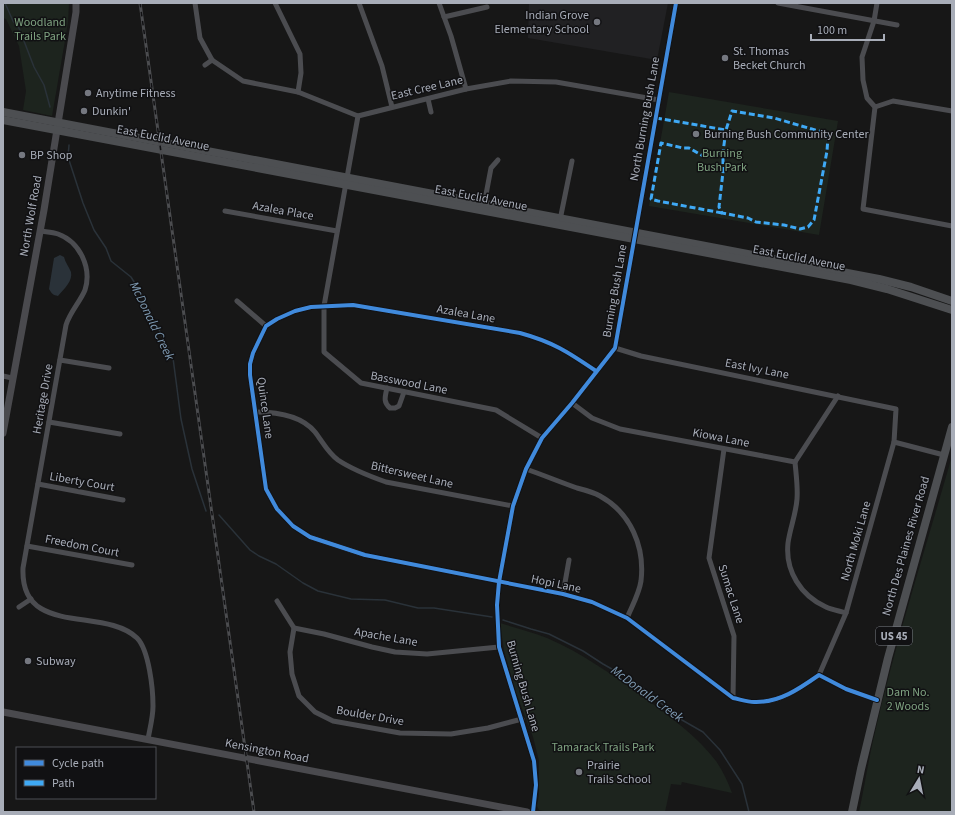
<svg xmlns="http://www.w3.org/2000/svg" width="955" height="815" viewBox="0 0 955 815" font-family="'Source Sans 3',sans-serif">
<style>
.built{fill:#212123}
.green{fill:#1d241e}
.water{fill:#2a3239}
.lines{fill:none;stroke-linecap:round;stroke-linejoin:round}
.stream{stroke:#2a3239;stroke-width:1.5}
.minor{stroke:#4b4c50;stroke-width:5}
.secondary{stroke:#4a4a4e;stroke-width:7}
.primary{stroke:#4d4f52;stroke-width:8}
.rail-casing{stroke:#4b4c4f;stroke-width:3}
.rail{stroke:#111113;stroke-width:1.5;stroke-dasharray:4.5;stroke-linecap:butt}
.quiet{stroke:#3fa9f5;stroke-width:3;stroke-dasharray:6 3;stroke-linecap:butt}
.cycleway-casing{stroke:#111113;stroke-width:6}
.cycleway{stroke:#408adc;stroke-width:4}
.poi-dot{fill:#757880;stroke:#111113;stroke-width:1.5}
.labels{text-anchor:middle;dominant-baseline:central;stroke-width:3;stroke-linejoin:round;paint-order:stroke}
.shield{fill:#111113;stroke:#7b7e86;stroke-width:1}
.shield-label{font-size:11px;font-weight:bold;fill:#a8adb8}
.poi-label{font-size:12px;fill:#a8adb8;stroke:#111113;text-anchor:start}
.park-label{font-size:12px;fill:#7fa381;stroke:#111113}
.street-label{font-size:12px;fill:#a8adb8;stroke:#111113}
.water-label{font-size:13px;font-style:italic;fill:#7f9bb3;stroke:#111113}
</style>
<rect width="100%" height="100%" fill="#171717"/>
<path class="built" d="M529 3H668L657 60 528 38Z"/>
<g class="green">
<path d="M3 3H69L68 23 52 116 23 110 26 91 19 46 6 19 3 18Z"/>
<path d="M669 92 838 121 819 235 649 206Z"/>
<path d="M952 456V812H859C865 784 869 756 876 728 897 637 926 547 952 456Z"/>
<path d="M500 623C516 628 532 632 547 638 582 653 614 676 645 698 670 717 697 736 716 761 723 771 728 782 732 793L682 782 681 785 671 784 665 812H548L539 810 537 806 539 795V761L533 737 516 693 504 651Z"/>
</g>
<path class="water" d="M60 255 64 257C65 262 69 267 71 272 73 281 64 289 58 296 53 295 52 294 49 289L54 258Z"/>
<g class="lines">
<g class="stream">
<path d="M5 3 13 21 19 28 34 67 44 85 50 107"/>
<path d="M69 145 68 157 83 203 94 230 106 248 111 261 131 277 143 296 146 307 152 316 173 358 181 419 192 469 206 511"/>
<path d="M219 515 250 550 259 556 276 564 303 583 318 591 351 599 385 600 418 608H434L492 617"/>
<path d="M503 620 531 629 549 634 583 651 603 664 633 681 655 697 662 704 682 720 703 732 720 750 742 784 749 812"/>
</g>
<g class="minor">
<path d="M195 3 200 38 212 60 243 81 298 92 358 116 466 89 511 81 556 82 659 100"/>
<path d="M275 3 300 54 301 73 298 92"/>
<path d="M359 3 382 66 392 107"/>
<path d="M439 3 451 36 466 89"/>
<path d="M778 3 897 25"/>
<path d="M877 3 874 21 862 57 863 80 867 98 875 107 863 209 952 226"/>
<path d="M444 17 487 7"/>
<path d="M205 65 212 60"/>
<path d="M428 99 431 112"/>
<path d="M875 107 893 101 952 111"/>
<path d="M358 116 324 306V352L361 383 496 410 542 438"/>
<path d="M484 205 491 168 498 160"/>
<path d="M225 211 337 231"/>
<path d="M560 220 572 161"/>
<path d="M40 231C46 232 52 232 58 234 80 242 92 268 85 290 80 302 70 312 66 325L23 568C20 638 104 606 137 638 149 650 153 689 153 706 153 717 150 728 148 739"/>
<path d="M237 301 266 326"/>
<path d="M615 348 641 356 896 409 894 442 846 613 819 675"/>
<path d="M60 360 109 368"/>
<path d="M596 371C568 352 553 342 520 333L353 305 311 307 295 311 277 319 266 326 253 353 250 364V375L266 489 277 509 293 526 310 537 365 555 563 594 592 602 627 618 733 698C739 699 747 702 754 702 779 703 799 689 819 675L846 689 877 700"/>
<path d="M3 376 12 378"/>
<path d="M387 388C385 397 383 402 390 408H395L399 406 404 392"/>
<path d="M572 403 592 418 620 429 795 462"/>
<path d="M256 412C276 412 301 415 315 432 322 441 328 453 338 460 353 470 369 476 386 482L513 506"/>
<path d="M49 422 120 434"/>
<path d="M894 442 944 455"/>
<path d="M724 449 709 558 734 636 733 698"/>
<path d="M795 462C796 474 798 487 797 499 796 514 790 528 788 543 785 571 801 596 826 607 832 610 840 611 846 613"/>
<path d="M795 462 838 396"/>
<path d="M526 469C543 475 560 482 577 488 585 490 593 492 600 496 631 513 645 547 641 581 639 594 632 606 627 618"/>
<path d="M38 484 123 500"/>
<path d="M27 546 132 565"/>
<path d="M563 594 569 560"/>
<path d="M277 601 294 628 290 652 292 674 299 696 315 712 333 721 400 733 451 734 488 728 522 719"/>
<path d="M19 607 31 599"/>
<path d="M294 628 324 634 372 647 395 652 427 654 499 647"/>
<path d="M533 812 536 785 534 761 499 647 497 605 499 582 513 506 526 469 542 438 572 403 615 348 676 3"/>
</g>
<g class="secondary">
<path d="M3 433 44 210 76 12V3"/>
<path d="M3 712 527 812"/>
</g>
<g class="primary">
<path d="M3 112 879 279 911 287 952 301"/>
<path d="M3 120 851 280 887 289 952 310"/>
<path d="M852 812 861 769 888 658 952 427"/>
</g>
<g class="rail-casing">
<path id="rail" d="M140 3 254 812"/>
</g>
<use href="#rail" class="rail"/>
<g class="quiet">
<path d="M656 118 726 130 732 111 774 118 822 132 828 137 827 151 814 220 808 227 800 229 784 225 756 222 748 218 722 213 719 207 723 172V152L726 130"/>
<path d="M722 213 658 201 651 199 661 143 683 148H689L703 156H709L723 152"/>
</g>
<g class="cycleway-casing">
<g id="cycleway">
<path d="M596 371C568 352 553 342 520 333L353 305 311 307 295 311 277 319 266 326 253 353 250 364V375L266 489 277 509 293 526 310 537 365 555 563 594 592 602 627 618 733 698C739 699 747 702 754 702 779 703 799 689 819 675L846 689 877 700"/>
<path d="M533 812 536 785 534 761 499 647 497 605 499 582 513 506 526 469 542 438 572 403 615 348 676 3"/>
</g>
</g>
<use href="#cycleway" class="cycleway"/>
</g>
<g class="poi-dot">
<circle cx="597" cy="22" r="4"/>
<circle cx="725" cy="58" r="4"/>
<circle cx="88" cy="93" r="4"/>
<circle cx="84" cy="111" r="4"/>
<circle cx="696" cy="134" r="4"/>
<circle cx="22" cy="155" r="4"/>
<circle cx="28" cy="661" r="4"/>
<circle cx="579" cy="772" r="4"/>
</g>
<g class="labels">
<rect class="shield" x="876" y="627" width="36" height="18" rx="3"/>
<g class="shield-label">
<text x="894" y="636">US 45</text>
</g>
<g class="poi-label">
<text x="589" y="15" text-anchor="end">Indian Grove<tspan x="589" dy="14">Elementary School</tspan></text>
<text x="733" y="51">St. Thomas<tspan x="733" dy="14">Becket Church</tspan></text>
<text x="96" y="93">Anytime Fitness</text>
<text x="92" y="111">Dunkin'</text>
<text x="704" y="134">Burning Bush Community Center</text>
<text x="30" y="155">BP Shop</text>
<text x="36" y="661">Subway</text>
<text x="587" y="765">Prairie<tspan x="587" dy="14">Trails School</tspan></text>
</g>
<g class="park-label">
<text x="40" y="22">Woodland<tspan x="40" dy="14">Trails Park</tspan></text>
<text x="722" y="153">Burning<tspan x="722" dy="14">Bush Park</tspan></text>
<text x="908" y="692">Dam No.<tspan x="908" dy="14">2 Woods</tspan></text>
<text x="603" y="747">Tamarack Trails Park</text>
</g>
<g class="street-label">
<text transform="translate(427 88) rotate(-13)">East Cree Lane</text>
<text transform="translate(645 119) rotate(-80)">North Burning Bush Lane</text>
<text transform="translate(163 138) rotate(11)">East Euclid Avenue</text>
<text transform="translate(481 198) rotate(11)">East Euclid Avenue</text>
<text transform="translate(283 211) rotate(10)">Azalea Place</text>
<text transform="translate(31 216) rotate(-80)">North Wolf Road</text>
<text transform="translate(799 258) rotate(11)">East Euclid Avenue</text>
<text transform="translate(615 291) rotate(-80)">Burning Bush Lane</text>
<text transform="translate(466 314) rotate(10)">Azalea Lane</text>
<text transform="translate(757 369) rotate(11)">East Ivy Lane</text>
<text transform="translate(409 383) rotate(11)">Basswood Lane</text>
<text transform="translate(43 399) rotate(-80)">Heritage Drive</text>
<text transform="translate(265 408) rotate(82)">Quince Lane</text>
<text transform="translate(721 438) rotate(11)">Kiowa Lane</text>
<text transform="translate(412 475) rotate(13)">Bittersweet Lane</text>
<text transform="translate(82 482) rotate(10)">Liberty Court</text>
<text transform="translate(856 541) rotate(-74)">North Moki Lane</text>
<text transform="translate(82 546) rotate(11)">Freedom Court</text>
<text transform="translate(906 546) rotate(-74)">North Des Plaines River Road</text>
<text transform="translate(556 584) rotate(12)">Hopi Lane</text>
<text transform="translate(731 594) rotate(72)">Sumac Lane</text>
<text transform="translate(386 637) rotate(10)">Apache Lane</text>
<text transform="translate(523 686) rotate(74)">Burning Bush Lane</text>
<text transform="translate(370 716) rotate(10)">Boulder Drive</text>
<text transform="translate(267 751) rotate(11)">Kensington Road</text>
</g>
<g class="water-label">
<text transform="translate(152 321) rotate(64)">McDonald Creek</text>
<text transform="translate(647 694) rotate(36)">McDonald Creek</text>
</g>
</g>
<rect width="955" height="815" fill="none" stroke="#a8adb8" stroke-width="8"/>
<rect x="16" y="747" width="140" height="52" fill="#111113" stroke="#4d4f55"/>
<rect x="24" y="760" width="20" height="6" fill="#408adc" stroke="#4d4f55"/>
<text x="52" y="767" font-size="12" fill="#a8adb8">Cycle path</text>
<rect x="24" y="780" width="20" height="6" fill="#3fa9f5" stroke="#4d4f55"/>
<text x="52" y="787" font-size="12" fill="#a8adb8">Path</text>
<g transform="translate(919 779) rotate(10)" stroke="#111113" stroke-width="3" paint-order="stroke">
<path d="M0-3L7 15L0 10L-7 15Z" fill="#a8adb8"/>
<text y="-6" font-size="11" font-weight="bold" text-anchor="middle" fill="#a8adb8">N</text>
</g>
<path d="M811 34v6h73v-6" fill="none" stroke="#a8adb8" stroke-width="2"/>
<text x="817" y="34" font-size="12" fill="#a8adb8" stroke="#111113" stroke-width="3" paint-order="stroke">100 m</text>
</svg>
